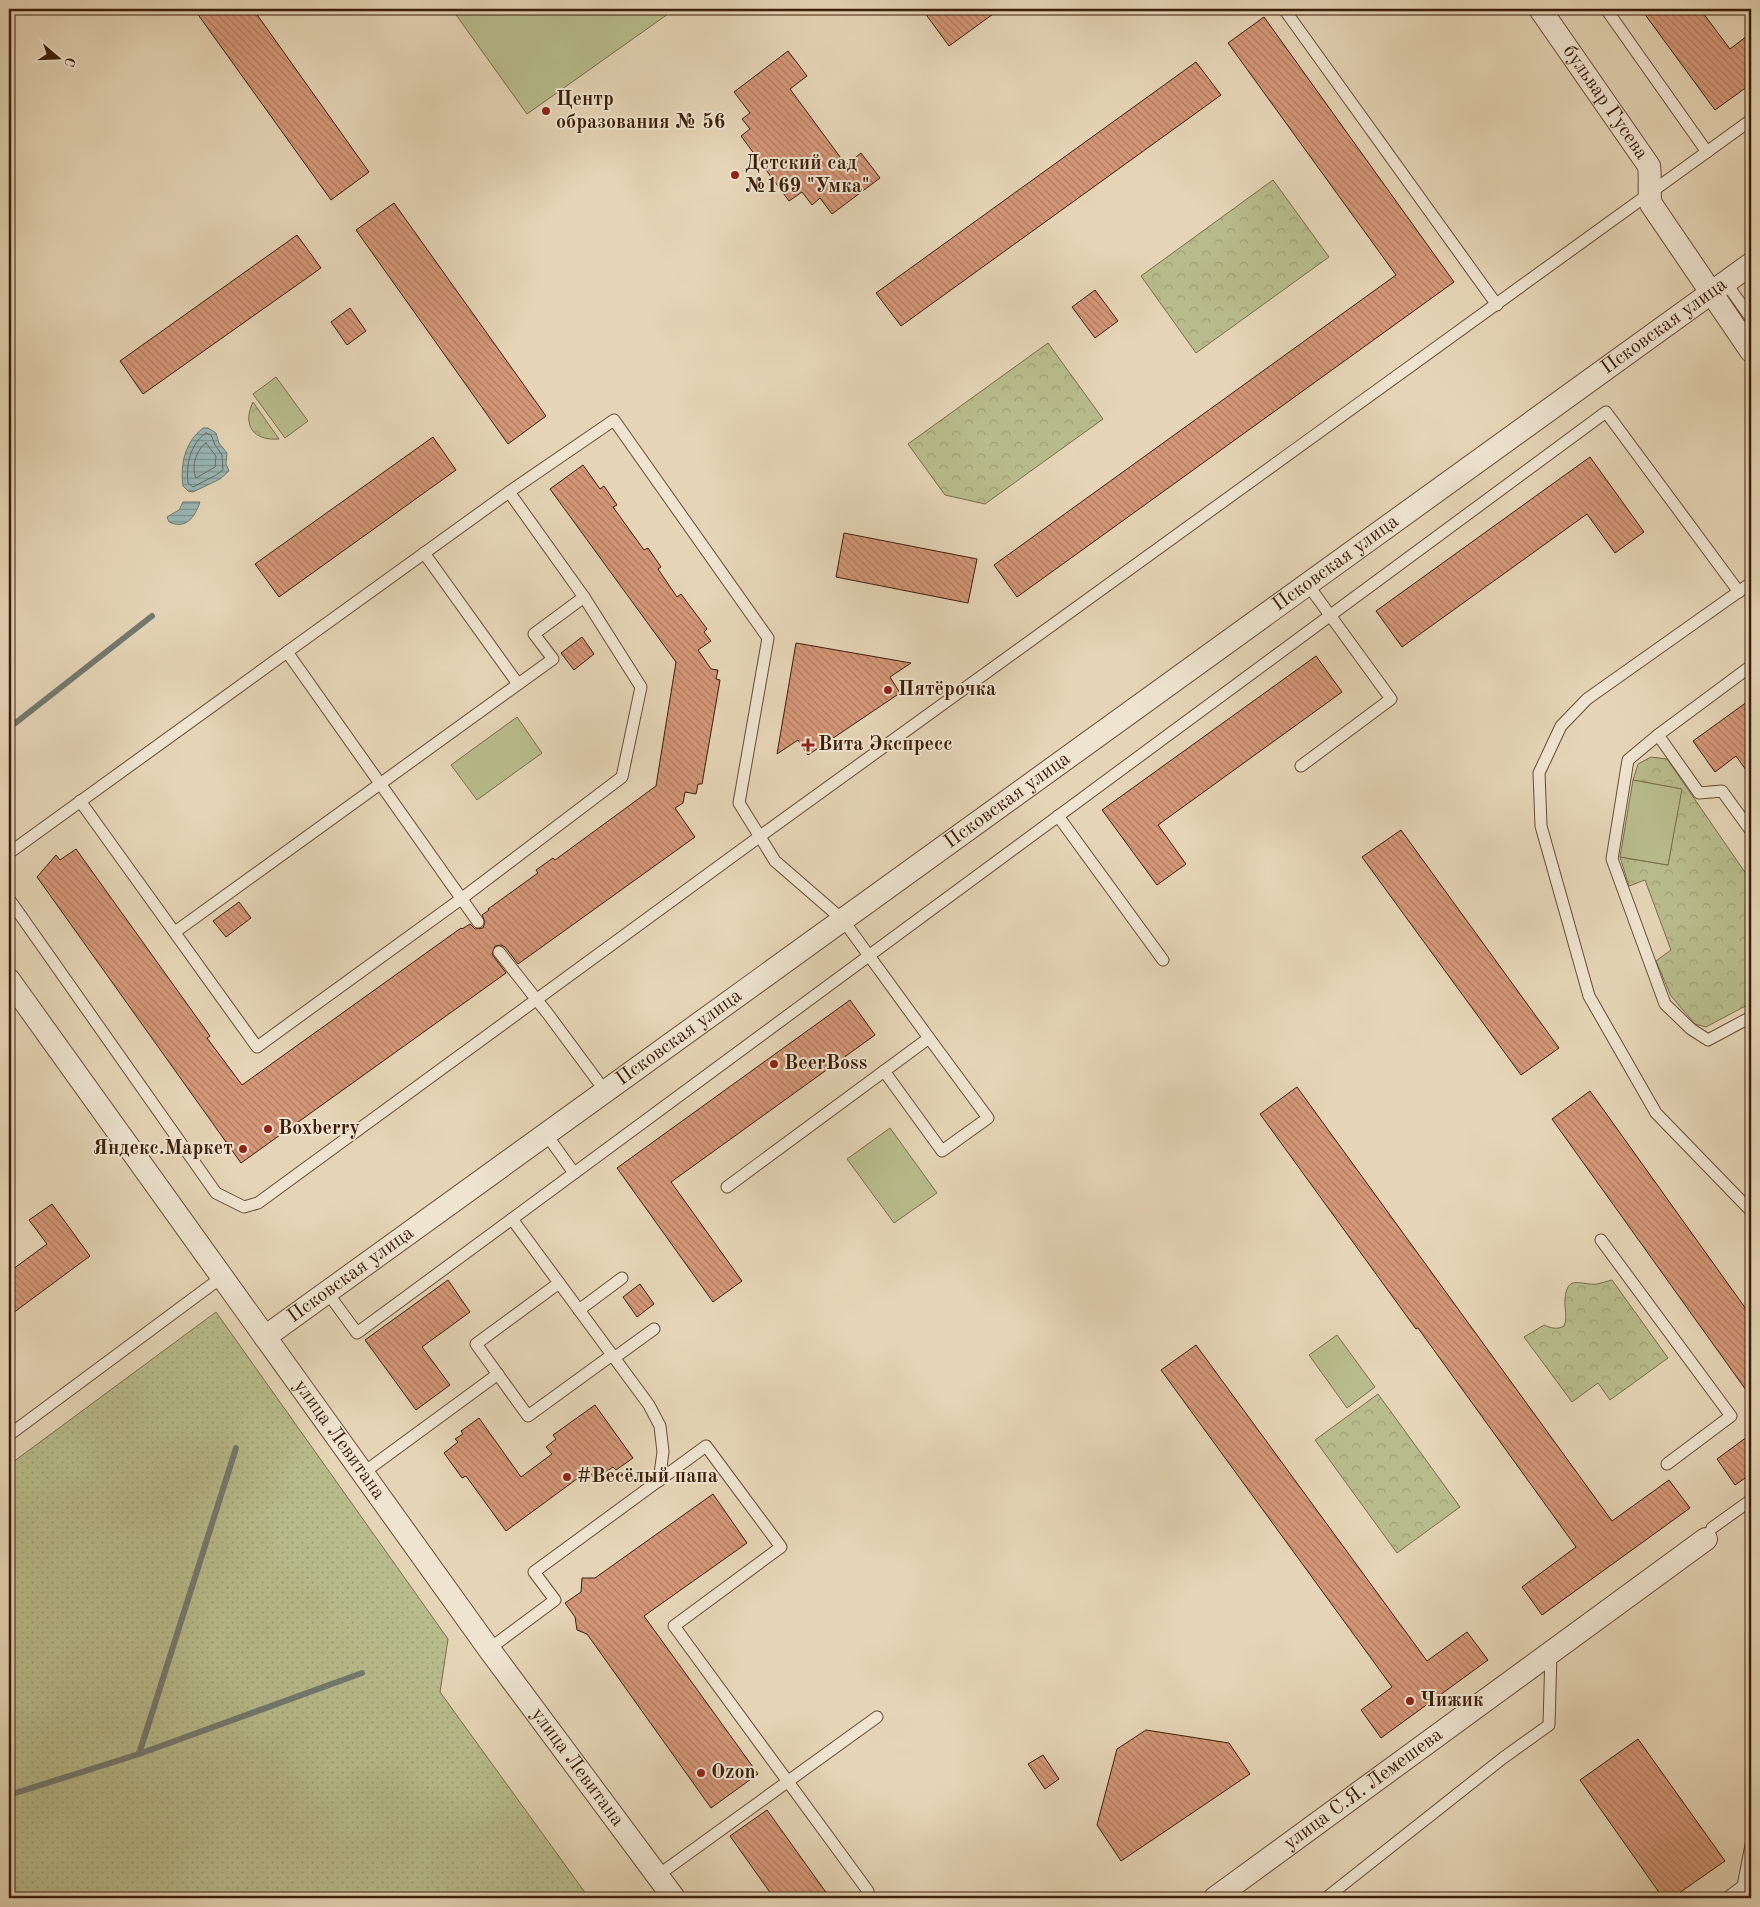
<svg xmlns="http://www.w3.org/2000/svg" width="1760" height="1907" viewBox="0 0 1760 1907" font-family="'Old Standard TT',serif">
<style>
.grass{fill:url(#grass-dots);stroke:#7a6d4b}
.park{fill:url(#park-crowns);stroke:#7a6d4b}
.garden{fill:#b8bc8c;stroke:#7a6d4b}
.water{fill:url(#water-rules);stroke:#737a71}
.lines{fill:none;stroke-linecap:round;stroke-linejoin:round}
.shore{stroke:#6a6a60;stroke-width:1}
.stream{stroke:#737a71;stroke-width:6}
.building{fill:url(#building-back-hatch);stroke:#3c1e0a}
.service-casing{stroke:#664c35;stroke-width:13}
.minor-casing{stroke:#664c35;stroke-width:24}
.service{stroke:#eee4d0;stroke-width:11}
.minor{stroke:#eee4d0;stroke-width:22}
.poi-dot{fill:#8f2418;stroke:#eee4d0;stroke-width:2}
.labels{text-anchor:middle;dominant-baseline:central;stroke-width:4;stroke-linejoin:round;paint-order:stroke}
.poi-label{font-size:20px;font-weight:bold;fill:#3c1e0a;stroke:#eee4d0;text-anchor:start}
.street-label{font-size:20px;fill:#3c1e0a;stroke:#eee4d0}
</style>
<defs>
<pattern id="grass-dots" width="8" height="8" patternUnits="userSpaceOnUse" patternTransform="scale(1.25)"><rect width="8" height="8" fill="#b8bc8c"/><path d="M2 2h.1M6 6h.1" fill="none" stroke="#9fa177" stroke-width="1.8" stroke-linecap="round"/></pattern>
<pattern id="park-crowns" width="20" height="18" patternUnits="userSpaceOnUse" patternTransform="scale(1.25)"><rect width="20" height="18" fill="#b8bc8c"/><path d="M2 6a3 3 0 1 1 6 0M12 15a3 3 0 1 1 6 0" fill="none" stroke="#9fa177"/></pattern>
<pattern id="water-rules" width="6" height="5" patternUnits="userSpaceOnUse" patternTransform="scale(1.25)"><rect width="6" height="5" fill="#98b7b6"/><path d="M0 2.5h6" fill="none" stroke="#7d9492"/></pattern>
<pattern id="building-back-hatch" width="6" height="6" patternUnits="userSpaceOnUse" patternTransform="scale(1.25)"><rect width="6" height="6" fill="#d59778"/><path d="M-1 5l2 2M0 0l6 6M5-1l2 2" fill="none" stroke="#ae7b61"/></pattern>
</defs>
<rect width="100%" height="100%" fill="#e5d5b6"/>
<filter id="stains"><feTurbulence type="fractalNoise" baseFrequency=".004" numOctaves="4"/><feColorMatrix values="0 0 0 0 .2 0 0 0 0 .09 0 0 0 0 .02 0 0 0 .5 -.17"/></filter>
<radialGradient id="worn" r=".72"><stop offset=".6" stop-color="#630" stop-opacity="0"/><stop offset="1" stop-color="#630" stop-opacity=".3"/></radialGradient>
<path class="grass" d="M216 1312 448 1639 440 1692 589 1898H9V1465Z"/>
<g class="park">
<path d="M1273 180 1329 257 1196 353 1141 276Z"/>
<path d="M1048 343 1103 419 985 504 945 495 908 444Z"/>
<path d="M253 402 279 439C253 441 242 425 253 402Z"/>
<path d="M1651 757 1667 759 1751 881V1003L1706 1027 1695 1024 1671 996 1656 961 1671 950 1645 880 1629 886 1620 857 1668 865 1681 789 1633 780 1638 764Z"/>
<path d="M1612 1280 1668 1358 1610 1400 1598 1383 1572 1402 1524 1337 1544 1325C1551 1328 1557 1330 1564 1326 1568 1316 1564 1309 1565 1299 1567 1273 1582 1286 1597 1284 1602 1283 1607 1281 1612 1280Z"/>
<path d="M1378 1394 1460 1507 1397 1553 1315 1440Z"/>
</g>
<g class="garden">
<path d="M458 9H675L527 114 454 12Z"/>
<path d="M276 377 308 421 285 438 253 394Z"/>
<path d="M517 717 542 753 477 800 451 765Z"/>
<path d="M1633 780 1682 789 1668 865 1620 857Z"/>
<path d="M890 1128 937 1193 894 1223 847 1159Z"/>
<path d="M1337 1335 1375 1387 1347 1408 1309 1355Z"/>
</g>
<g class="water">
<path d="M203 428H208L216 433 219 443 227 453 226 464 229 471 220 479 193 492 188 491 183 486C180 464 185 442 203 428Z"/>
<path d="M183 502H200C195 517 186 530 169 522L167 517 179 510Z"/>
</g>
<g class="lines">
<g class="shore">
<path d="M206 433 211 435 215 445 222 455 223 470 216 475 193 487 188 483C186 465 190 444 206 433Z"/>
<path d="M206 443 216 456 215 467 196 478C191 468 196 449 206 443Z"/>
</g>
<g class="stream">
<path d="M9 728 152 616"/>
<path d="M139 1754 362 1673"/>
<path d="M9 1795 139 1754 236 1448"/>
</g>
</g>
<g class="building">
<path d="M194 9H253L369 172 331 200Z"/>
<path d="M922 9H1000L949 46Z"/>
<path d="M1641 9H1700L1730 49 1751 33V84L1715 110Z"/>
<path d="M1264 17 1454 282 1017 597 994 565 1396 275 1228 43Z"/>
<path d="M788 51 807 76 790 89 846 165 861 153 880 178 832 214 820 198 812 205 802 192 789 201 741 136 750 129 742 119 750 113 734 92Z"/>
<path d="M1196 62 1221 95 901 326 876 293Z"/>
<path d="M394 203 546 416 508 444 356 230Z"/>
<path d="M297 235 321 268 143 394 120 361Z"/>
<path d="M1095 290 1118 321 1095 338 1072 307Z"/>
<path d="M350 308 366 331 347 345 331 322Z"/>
<path d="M433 437 456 470 279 597 255 564Z"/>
<path d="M1590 457 1644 532 1615 553 1587 514 1402 647 1376 611Z"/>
<path d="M583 465 600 489 604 486 617 505 613 507 644 550 648 548 661 567 658 569 677 597 681 594 707 629 704 632 711 641 698 650 711 669 718 670 716 679 720 680 702 784H698L696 794 685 792 683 803 675 808 695 837 518 964 505 947 501 945 495 946 492 954 506 973 241 1163 37 877 56 855 60 860 76 849 210 1036 207 1038 242 1085 461 928 462 929 470 924 475 929 483 928 485 922 482 915 489 910 488 909 538 873 536 870 553 858 555 860 656 786 676 662 550 489Z"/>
<path d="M844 533 977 559 968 603 836 577Z"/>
<path d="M582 637 594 654 574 670 561 653Z"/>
<path d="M796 643 911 663 890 677 900 693 808 755 798 740 777 754Z"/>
<path d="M1316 656 1342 692 1158 825 1186 864 1157 885 1102 810Z"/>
<path d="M1751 699V777L1736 756 1715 772 1693 741Z"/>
<path d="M1401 830 1559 1048 1521 1075 1362 857Z"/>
<path d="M239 902 251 918 226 937 213 921Z"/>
<path d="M850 1000 875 1035 671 1182 742 1281 713 1302 617 1168Z"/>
<path d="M1297 1087 1612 1521 1669 1480 1690 1508 1542 1615 1522 1587 1576 1547 1418 1328 1416 1329 1260 1114Z"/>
<path d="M1590 1091 1751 1316V1397L1552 1119Z"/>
<path d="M52 1204 90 1256 9 1316V1272L47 1244 29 1220Z"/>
<path d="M448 1280 470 1312 422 1347 450 1385 416 1410 365 1340Z"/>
<path d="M640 1284 654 1304 637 1317 623 1297Z"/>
<path d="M1196 1345 1427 1661 1467 1632 1488 1660 1381 1738 1361 1710 1392 1687 1161 1370Z"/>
<path d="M595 1405 633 1458 616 1470 613 1467 595 1480 589 1470 506 1531 466 1476 462 1478 444 1453 458 1442 455 1439 463 1434 461 1431 479 1418 521 1477 552 1454 546 1447 556 1439 553 1435Z"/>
<path d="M1751 1434V1474L1735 1485 1717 1459Z"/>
<path d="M713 1494 747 1543 644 1616 758 1774 711 1808 587 1634 577 1630 575 1617 565 1603 581 1592 582 1578H595Z"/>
<path d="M1146 1730 1229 1743 1250 1774 1121 1861 1097 1825 1117 1749Z"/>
<path d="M1638 1739 1725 1861 1672 1898H1663L1580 1780Z"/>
<path d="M1043 1755 1059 1779 1045 1789 1028 1764Z"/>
<path d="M767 1810 830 1898H774L730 1836Z"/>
</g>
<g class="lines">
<g class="service-casing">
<g id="service">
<path d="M1284 9 1497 305"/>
<path d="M1606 9 1707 152"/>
<path d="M1726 283 1751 318"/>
<path d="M509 492 614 420 768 638 739 803 775 861 843 920 929 1038 727 1187"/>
<path d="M424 553 518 684"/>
<path d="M1751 583 1587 699 1561 726 1539 773 1541 826 1589 996 1656 1113 1751 1211"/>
<path d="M1751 666 1658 735 1699 793 1722 791 1751 831"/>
<path d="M1658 735 1628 760 1612 859 1665 1004 1691 1029 1708 1040 1751 1017"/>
<path d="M1301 766 1391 699 1308 585"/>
<path d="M80 801 257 1047 461 899 622 777 641 687 584 597"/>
<path d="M1058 816 1163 960"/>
<path d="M9 853 287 652 478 922"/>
<path d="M9 899 216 1193 244 1207 258 1203 759 837 1751 120"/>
<path d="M175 932 553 659 534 634 584 597 509 492 287 652"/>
<path d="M499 952 548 1014 605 1091"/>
<path d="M884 1071 942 1151 988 1118 929 1038"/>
<path d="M546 1134 574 1173"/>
<path d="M512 1219 1606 412 1739 592"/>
<path d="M1601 1240 1731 1416 1667 1464"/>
<path d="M559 1283 476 1344 528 1416 612 1355"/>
<path d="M327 1292 357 1333 512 1219 649 1405 660 1426 663 1452 659 1481"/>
<path d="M579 1310 622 1278"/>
<path d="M614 1358 654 1329"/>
<path d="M9 1435 222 1277"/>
<path d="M363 1473 498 1374"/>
<path d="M1712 1528 1751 1500"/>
<path d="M489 1649 555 1600 534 1572 706 1446 781 1547 674 1626 868 1891"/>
<path d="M657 1876 877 1717"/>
<path d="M1326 1898 1503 1758 1549 1725 1551 1652"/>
<path d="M1727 1898 1743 1886 1751 1845"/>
</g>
</g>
<g class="minor-casing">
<g id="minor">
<path id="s1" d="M1540 9 1649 166C1651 179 1648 191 1651 204L1751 351"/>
<path id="s2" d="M9 980 489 1649 674 1898"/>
<path id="s3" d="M265 1337 1751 264"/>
<path id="s4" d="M1215 1898 1706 1539"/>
</g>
</g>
<use href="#service" class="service"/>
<use href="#minor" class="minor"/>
</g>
<g class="poi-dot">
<circle cx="546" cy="111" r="5"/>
<circle cx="735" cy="175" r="5"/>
<circle cx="888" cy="690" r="5"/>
<path d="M805.5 737.5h5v5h5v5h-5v5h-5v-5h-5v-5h5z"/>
<circle cx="774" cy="1064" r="5"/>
<circle cx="268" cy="1129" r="5"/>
<circle cx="243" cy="1149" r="5"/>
<circle cx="567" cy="1477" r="5"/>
<circle cx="1410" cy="1701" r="5"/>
<circle cx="701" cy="1773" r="5"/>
</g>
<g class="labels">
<g class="poi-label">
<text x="556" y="100">Центр<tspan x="556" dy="23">образования № 56</tspan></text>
<text x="745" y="164">Детский сад<tspan x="745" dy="23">№169 "Умка"</tspan></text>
<text x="898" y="690">Пятёрочка</text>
<text x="818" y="745">Вита Экспресс</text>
<text x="784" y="1064">BeerBoss</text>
<text x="278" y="1129">Boxberry</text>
<text x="233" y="1149" text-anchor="end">Яндекс.Маркет</text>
<text x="577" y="1477">#Весёлый папа</text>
<text x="1420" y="1701">Чижик</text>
<text x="711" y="1773">Ozon</text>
</g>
<g class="street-label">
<text stroke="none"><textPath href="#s1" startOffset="114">бульвар Гусева</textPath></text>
<text stroke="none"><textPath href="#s3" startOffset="1726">Псковская улица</textPath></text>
<text stroke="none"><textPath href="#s3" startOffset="1321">Псковская улица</textPath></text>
<text stroke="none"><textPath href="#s3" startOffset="916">Псковская улица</textPath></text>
<text stroke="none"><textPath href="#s3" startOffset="511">Псковская улица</textPath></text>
<text stroke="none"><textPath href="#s3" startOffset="106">Псковская улица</textPath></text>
<text stroke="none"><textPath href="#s2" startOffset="566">улица Левитана</textPath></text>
<text stroke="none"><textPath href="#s2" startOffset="971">улица Левитана</textPath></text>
<text stroke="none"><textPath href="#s4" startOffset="184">улица С.Я. Лемешева</textPath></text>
</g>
</g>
<rect width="1760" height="1907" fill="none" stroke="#e5d5b6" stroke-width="30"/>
<rect x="10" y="10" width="1740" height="1887" fill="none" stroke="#3c1e0a" stroke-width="2.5"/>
<rect x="15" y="15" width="1730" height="1877" fill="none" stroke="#3c1e0a"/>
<g transform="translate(58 58) rotate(109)" stroke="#eee4d0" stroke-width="4" paint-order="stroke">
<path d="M0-4L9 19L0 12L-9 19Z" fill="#3c1e0a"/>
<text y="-8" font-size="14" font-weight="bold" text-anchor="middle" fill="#3c1e0a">С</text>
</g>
<rect width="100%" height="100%" filter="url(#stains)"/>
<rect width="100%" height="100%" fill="url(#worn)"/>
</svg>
